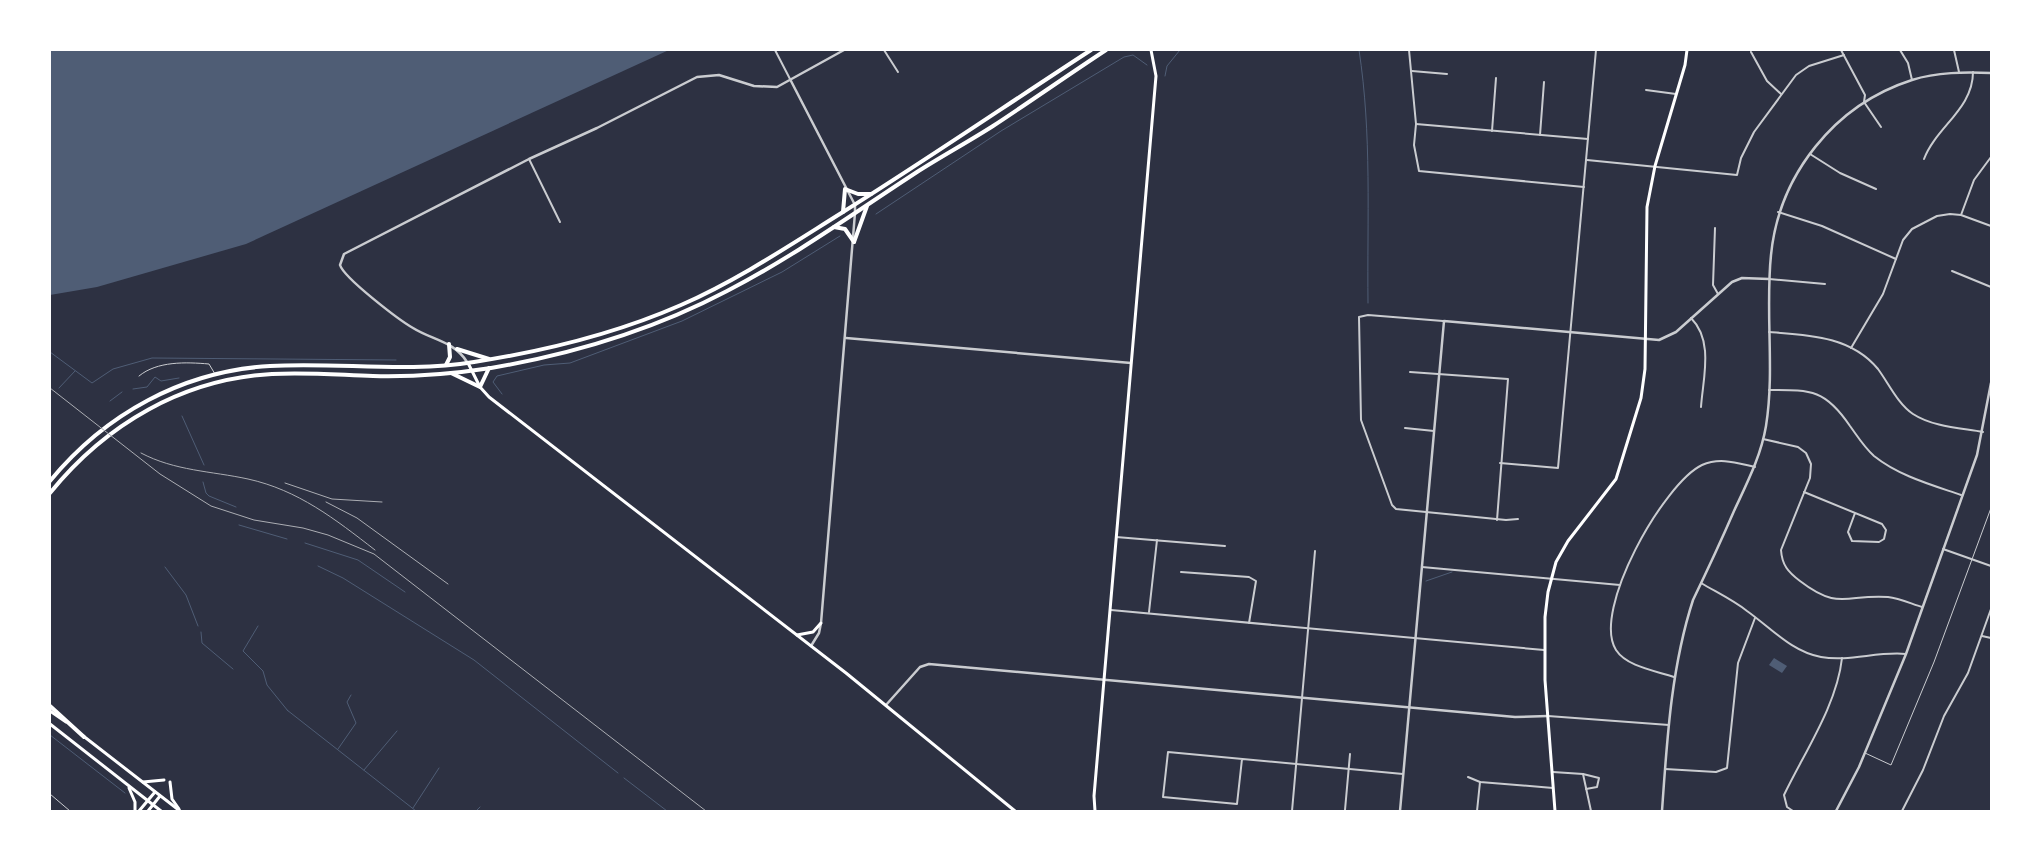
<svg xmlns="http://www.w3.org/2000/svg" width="2041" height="861" viewBox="0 0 2041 861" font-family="Literata,serif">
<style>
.water{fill:#4f5d75}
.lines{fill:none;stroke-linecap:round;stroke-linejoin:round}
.stream{stroke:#4f5d75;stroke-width:1}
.service{stroke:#caccd0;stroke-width:1}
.minor{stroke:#caccd0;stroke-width:2}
.tertiary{stroke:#caccd0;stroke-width:2.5}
.secondary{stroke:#fff;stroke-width:3}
.primary{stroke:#fff;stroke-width:3}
.trunk{stroke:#fff;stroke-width:4}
.rail{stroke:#abadb3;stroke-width:1}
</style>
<rect width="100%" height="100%" fill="#2d3142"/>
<g class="water">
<path d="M50 50H669L246 244 97 287 50 295Z"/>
<path d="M1774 658 1787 666 1782 673 1769 665Z"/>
</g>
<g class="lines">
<g class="stream">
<path d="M1359 50C1372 134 1367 219 1368 303"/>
<path d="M1165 76 1167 66 1180 50"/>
<path d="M876 214 1001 131 1124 57 1133 55 1147 65"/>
<path d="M50 352 92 383 113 369 152 358 396 360"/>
<path d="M59 388 75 371"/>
<path d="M133 389 147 387 155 377 161 381 179 378"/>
<path d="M502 394 493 382 497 376 544 365 570 363 682 321 782 272 840 236"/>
<path d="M110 401 122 392"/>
<path d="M182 416 204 465"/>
<path d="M203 482 206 493 209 496 236 507"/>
<path d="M239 525 287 539"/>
<path d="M305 543 358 560 405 592"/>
<path d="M318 566 343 578 474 660 618 773"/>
<path d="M165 567 186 595 198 626"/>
<path d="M1426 581 1452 572"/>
<path d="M258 626 243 651 263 671 267 685 288 711"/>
<path d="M201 632 202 643 233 669"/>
<path d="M287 710 416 811"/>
<path d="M50 735 125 793"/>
<path d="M338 749 356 723 347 702 351 695"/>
<path d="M364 770 397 731"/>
<path d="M624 778 667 811"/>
<path d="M413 808 439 768"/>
<path d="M476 811 480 807"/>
</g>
<g class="service">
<path d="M139 376C157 361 186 362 209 364L215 374"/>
<path d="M1865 753 1891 765 1934 662 1991 508"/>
<path d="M50 794 70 811"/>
</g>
<g class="minor">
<path d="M775 50 790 79"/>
<path d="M884 50 898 72"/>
<path d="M1409 50 1416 124 1414 145 1419 171 1584 187"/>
<path d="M1841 50 1865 95 1864 102 1881 127"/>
<path d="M1900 50 1908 63 1912 80"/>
<path d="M1954 50 1959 72"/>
<path d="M1751 52 1767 81 1781 94"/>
<path d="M1412 71 1447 74"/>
<path d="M1646 90 1676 94"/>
<path d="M1416 124 1588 139"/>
<path d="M1492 131 1496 78"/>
<path d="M1540 135 1544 82"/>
<path d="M1810 154 1840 173 1876 189"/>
<path d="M529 159 560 222"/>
<path d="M1924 159C1936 127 1973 109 1973 72"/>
<path d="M1587 160 1737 175 1741 158 1754 132 1796 75 1809 66 1844 55"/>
<path d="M1778 212 1822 226 1896 259"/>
<path d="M1961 215 1974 180 1991 157"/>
<path d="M1715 228 1713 285 1718 294"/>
<path d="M1952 271 1991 287"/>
<path d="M1769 279 1825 284"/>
<path d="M1691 318C1714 341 1703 378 1701 407"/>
<path d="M1443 321 1368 315 1359 317 1361 420 1392 505 1396 509 1506 520 1518 519"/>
<path d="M1769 332C1808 335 1851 336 1878 369 1889 384 1898 404 1913 414 1933 427 1961 428 1983 432"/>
<path d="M1851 348 1883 294 1903 240 1912 229 1937 216 1950 214 1961 215 1991 226"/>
<path d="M1410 372 1508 379 1497 520"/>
<path d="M1769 390C1811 390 1825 389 1850 426 1858 437 1864 447 1874 456 1899 476 1932 485 1961 495"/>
<path d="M1405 428 1434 431"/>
<path d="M1763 439 1798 447 1806 453 1811 464 1810 478 1781 550C1782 565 1788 572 1800 581 1839 611 1846 594 1888 597 1899 598 1912 604 1922 607"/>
<path d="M1500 463 1558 468 1596 50"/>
<path d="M1804 492 1882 524 1886 530 1884 539 1879 542 1852 541 1848 532 1855 513"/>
<path d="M1116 537 1225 546"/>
<path d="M1943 549 1991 566"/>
<path d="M1422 567 1620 585"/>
<path d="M1181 572 1249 577 1256 581 1249 623"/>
<path d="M1701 583C1716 592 1733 600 1747 611 1771 628 1792 652 1821 657 1849 662 1878 651 1906 654"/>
<path d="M1111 610 1544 650"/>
<path d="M1149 612 1157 540"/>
<path d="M1982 636 1991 638"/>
<path d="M1674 677C1657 671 1627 667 1616 650 1591 611 1664 483 1702 465 1720 457 1737 463 1755 467"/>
<path d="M1548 716 1669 725"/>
<path d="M1242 759 1237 804 1163 797 1168 752 1403 774"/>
<path d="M1665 769 1716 772 1727 768 1738 663 1755 618"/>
<path d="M1553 772 1583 774 1591 811"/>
<path d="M1583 774 1599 778 1597 787 1586 789"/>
<path d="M1468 777 1480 782 1553 788"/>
<path d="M1345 810 1350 754"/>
<path d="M1292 811 1315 551"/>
<path d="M1477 811 1480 782"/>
<path d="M1793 811 1787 807 1784 795C1804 753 1837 705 1842 658"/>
<path d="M1902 811 1923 770 1944 716 1968 673 1991 609"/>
</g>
<g class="tertiary">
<path d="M791 81 855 205V213L821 623 819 633 811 646"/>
<path d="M846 338 1131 363"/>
<path d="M467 362C454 341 432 340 413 328 399 320 344 278 340 265L344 254 529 159 597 128 697 77 719 75 754 86 777 87 844 50"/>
<path d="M886 705 920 667 929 664 1515 717 1548 716"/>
<path d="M1400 811 1444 321 1659 340 1676 332 1732 282 1742 278 1769 279"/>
<path d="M1662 811C1667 740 1671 668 1693 600 1707 571 1721 541 1734 511 1747 483 1761 456 1766 426 1775 370 1765 312 1771 255 1779 175 1834 105 1912 80 1937 72 1965 72 1991 73"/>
<path d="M1836 811 1859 767 1906 654 1977 455 1991 383"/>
</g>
<g class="secondary">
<path d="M468 363 480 387 489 397 846 673 1015 811"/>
<path d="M797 635 813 632 821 623"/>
<path d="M139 811 155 792"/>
<path d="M148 811 160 796"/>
<path d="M1095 811 1094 796 1156 76 1151 50"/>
<path d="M1555 811 1545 680V617L1548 592 1556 562 1568 541 1616 479 1641 398 1645 369 1647 207 1655 166 1685 65 1687 50"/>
</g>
<g class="primary">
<path d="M50 711 66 722"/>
<path d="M50 724 161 811"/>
<path d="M82 735 180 811"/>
<path d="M143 782 164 780"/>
<path d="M170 782 172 799 179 809"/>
<path d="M129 788 135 802V811"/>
</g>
<g class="trunk">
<path d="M843 212 845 189 858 194H871"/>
<path d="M834 227 845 229 854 242"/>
<path d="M854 242 867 206"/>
<path d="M457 349 489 359"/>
<path d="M446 365 450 357 449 344"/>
<path d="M451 373 480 387 489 368"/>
<path d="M50 481C105 414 183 371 270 366 338 362 406 373 474 362 545 351 615 334 681 305 738 280 790 245 843 212 926 160 1008 104 1091 50"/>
<path d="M50 493C106 424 183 379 272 374 306 372 340 375 373 376 412 377 452 374 491 368 573 354 653 330 727 291 793 257 854 213 917 172 942 156 968 142 993 126 1031 101 1068 75 1106 50"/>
<path d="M50 706 84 737"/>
</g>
<g class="rail">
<path d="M50 388 160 474 211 506 254 520 303 528 328 535 374 554 706 811"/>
<path d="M141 453C175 471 211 471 248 479 298 490 335 519 375 550"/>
<path d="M285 483 332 499 382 502"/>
<path d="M326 502 357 518 448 584"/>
</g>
</g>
<rect width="2041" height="861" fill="none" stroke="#ffffff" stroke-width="102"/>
</svg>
